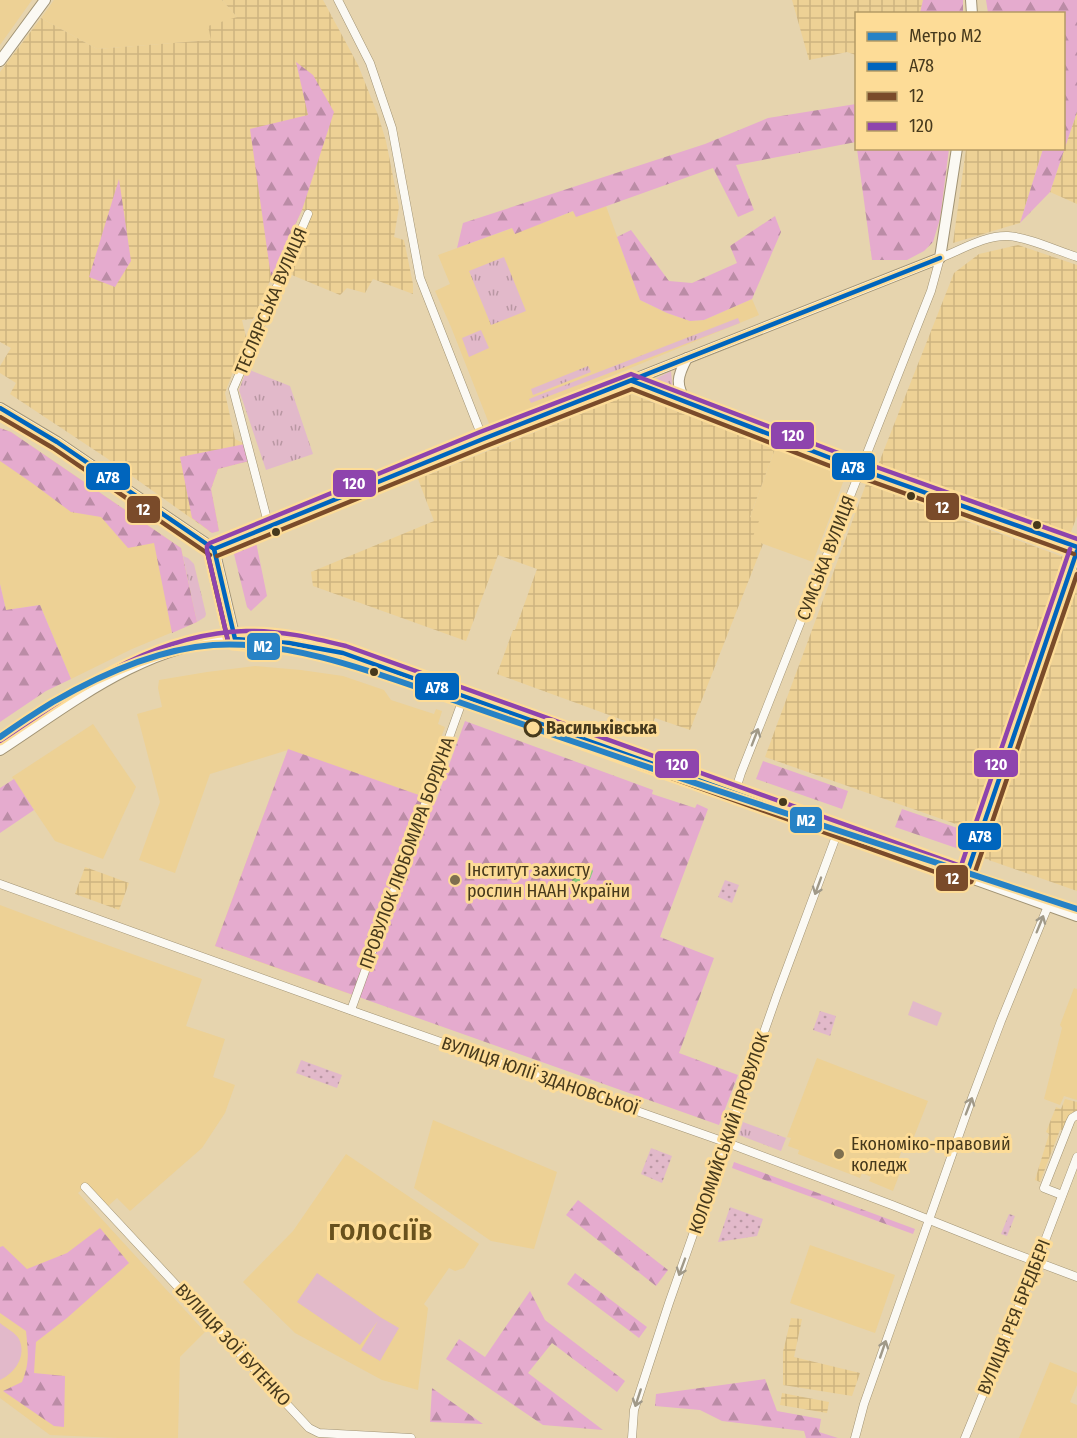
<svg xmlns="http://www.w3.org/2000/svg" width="1077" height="1438" viewBox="0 0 1077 1438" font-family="'Fira Sans Condensed',sans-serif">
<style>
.built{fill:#edd195}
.industrial{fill:url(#industrial-grid)}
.grass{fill:url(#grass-tufts)}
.forest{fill:url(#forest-firs)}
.park{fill:url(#park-dots)}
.garden{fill:#e2b9ca}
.water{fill:url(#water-waves)}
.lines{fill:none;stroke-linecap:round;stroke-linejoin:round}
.street-casing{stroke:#a19374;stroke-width:9}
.secondary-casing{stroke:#a19374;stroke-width:12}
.street{stroke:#fbf9f3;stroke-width:8}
.secondary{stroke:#fbf9f3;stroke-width:10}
.bus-1-casing{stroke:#fddc97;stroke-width:9}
.bus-2-casing{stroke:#fddc97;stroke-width:9}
.bus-3-casing{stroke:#fddc97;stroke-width:9}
.bus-1{stroke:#0065bd;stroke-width:4.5}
.bus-2{stroke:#7a4b2a;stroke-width:4.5}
.bus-3{stroke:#8e44ad;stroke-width:4.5}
.metro-1-casing{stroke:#fddc97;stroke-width:10}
.metro-1{stroke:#2782c5;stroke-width:6}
.oneway{stroke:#a09988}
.bus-dot{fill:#46391c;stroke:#fddc97;stroke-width:2}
.stop-dot{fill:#fddc97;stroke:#46391c;stroke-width:3}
.poi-dot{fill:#7e6f4f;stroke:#fddc97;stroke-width:2}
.labels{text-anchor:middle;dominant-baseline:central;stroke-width:6;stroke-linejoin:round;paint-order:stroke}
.street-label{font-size:18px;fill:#46391c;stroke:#fddc97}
.stop-label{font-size:18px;font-weight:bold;fill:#46391c;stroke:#fddc97;text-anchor:start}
.poi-label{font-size:18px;fill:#46391c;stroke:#fddc97;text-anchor:start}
.district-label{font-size:24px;font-weight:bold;letter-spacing:1.5px;fill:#68511d;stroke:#fddc97}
.line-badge{stroke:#fddc97;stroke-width:2}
.badge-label{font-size:16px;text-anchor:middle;font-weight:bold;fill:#fff}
</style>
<defs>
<pattern id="industrial-grid" width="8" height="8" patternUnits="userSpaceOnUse" patternTransform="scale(1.5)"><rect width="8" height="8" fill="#edd195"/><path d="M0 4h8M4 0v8" fill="none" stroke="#cdb480"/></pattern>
<pattern id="grass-tufts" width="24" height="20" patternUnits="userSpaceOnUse" patternTransform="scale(1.5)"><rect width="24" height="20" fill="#e2b9ca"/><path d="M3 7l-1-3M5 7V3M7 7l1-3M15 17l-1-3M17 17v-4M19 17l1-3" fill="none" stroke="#b997a3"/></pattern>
<pattern id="forest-firs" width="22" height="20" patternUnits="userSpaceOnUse" patternTransform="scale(1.5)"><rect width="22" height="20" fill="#e5abce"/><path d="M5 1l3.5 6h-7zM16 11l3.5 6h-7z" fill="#bb8ca6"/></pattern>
<pattern id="park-dots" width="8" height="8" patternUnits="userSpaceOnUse" patternTransform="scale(1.5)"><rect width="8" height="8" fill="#e2b9ca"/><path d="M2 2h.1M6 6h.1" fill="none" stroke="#b997a3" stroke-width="1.8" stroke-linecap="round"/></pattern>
<pattern id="water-waves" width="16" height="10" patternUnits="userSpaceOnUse" patternTransform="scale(1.5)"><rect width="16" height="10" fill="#88ca7c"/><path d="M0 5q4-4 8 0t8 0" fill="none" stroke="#71a565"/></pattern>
</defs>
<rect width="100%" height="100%" fill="#e6d4ae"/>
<g class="built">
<path d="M0 0H32L0 45Z"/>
<path d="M54 0H222L237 17 212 40 97 49 41 18Z"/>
<path d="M606 206 640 300 667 313 690 321 704 320 752 299 759 315 490 426 451 327 435 291 450 284 438 255 513 228 515 233 574 211 576 216Z"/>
<path d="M0 428 11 432 181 548 197 622 132 649 71 679 40 605 6 610 0 584Z"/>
<path d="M775 449 845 477 813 562 752 540 750 517Z"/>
<path d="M255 666 301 670 343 676 384 690 391 700 434 714 436 709 442 711 438 724 445 727 347 993 215 946 288 750 210 774 175 873 139 860 160 802 137 714 162 707 158 688 159 680 207 672Z"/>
<path d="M93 724 136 787 103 859 55 841 12 777Z"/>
<path d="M0 905 82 936 202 979 186 1026 225 1039 213 1077 235 1085 225 1113 202 1148 130 1211 117 1198 108 1206 88 1184 78 1193 205 1332 180 1357 178 1438H118L50 1435 0 1398Z"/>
<path d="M1074 988 1077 989V1100L1064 1096 1060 1105 1044 1099 1062 1028 1060 1025Z"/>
<path d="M817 1058 928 1101 908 1152 902 1150 897 1163 903 1165 893 1191 869 1181 871 1177 862 1173 860 1178 798 1154 799 1150 788 1146 791 1138 787 1137Z"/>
<path d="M433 1120 557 1172 534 1249 491 1241 414 1188Z"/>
<path d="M346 1154 479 1244 464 1268 455 1271 449 1268 424 1304 428 1308 418 1390 382 1380 295 1333 243 1282 293 1231Z"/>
<path d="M810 1245 895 1275 875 1333 790 1303Z"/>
<path d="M1050 1362 1077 1373V1385L1070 1402 1077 1405V1438H1019Z"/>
</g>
<g class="industrial">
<path d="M222 0H323L358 65 378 115 386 141 399 207 394 237 404 240 413 284V294L373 279 365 293 347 288 340 295 287 273 311 214 302 210 253 319 242 320 246 337 225 393 235 439 245 444 249 461 218 469 211 489 219 531 212 533 105 457 10 394 16 383 0 373V366L11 348 0 342V72L41 18 97 49 211 40 208 26 237 17Z"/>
<path d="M792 0H923L920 13 856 14V55L847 52 809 60Z"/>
<path d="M1077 112V204L1050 192Z"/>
<path d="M966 149H1043L1020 223 953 243Z"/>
<path d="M1018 245 1077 265V516L1069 537 878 465 954 273 979 254Z"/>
<path d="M631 394 775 449 750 517 759 521 752 539 763 544 690 730 655 718 650 730 497 674 513 630H515L537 569 498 555 466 641 313 586 311 572 434 521 418 479Z"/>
<path d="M866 484 1066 558 970 829 765 757Z"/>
<path d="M1077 585V891L983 858Z"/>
<path d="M85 867 129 883 119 910 75 894Z"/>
<path d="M1065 1099 1077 1102V1111L1073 1112 1067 1119 1063 1130H1060L1040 1182 1035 1180 1049 1134 1046 1132 1056 1107 1061 1109Z"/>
<path d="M791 1318 802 1319 794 1357 860 1373 852 1396 783 1385V1352Z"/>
<path d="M782 1393 829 1402 827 1413 780 1405Z"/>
</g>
<g class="grass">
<path d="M504 257 526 311 491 325 469 271Z"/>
<path d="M738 318 740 323 531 403 529 399 534 397Z"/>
<path d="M481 330 489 348 469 357 462 338Z"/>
<path d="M588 366 591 372 533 395 531 389Z"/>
<path d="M247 369 290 386 313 454 266 470 239 390Z"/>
<path d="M671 371 673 392 647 383Z"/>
<path d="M183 556 188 558 194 564 206 614 205 617 197 622Z"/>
<path d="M743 1122 786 1138 781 1151 739 1135Z"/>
</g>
<g class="forest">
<path d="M923 0H963V13H920Z"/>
<path d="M986 0H1077V112L1050 192 1020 223 1043 149 1064 148V14L988 13Z"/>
<path d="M296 62 313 75 334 112 302 210 271 277 250 129 308 115Z"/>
<path d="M856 104V144V142L736 165 754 210 738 217 713 168 576 217 573 211 515 234 512 228 457 248 463 223 705 144 768 118Z"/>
<path d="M857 149H949L940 219 933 242 924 251 907 260H872Z"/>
<path d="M119 179 131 261 115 287 89 277Z"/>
<path d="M775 216 781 232 752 299 704 320 690 321 667 313 640 300 617 237 631 230 669 281 692 283 737 263 730 246Z"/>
<path d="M0 428 11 432 181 548 197 622 172 633 154 543 128 548 101 517 71 512 32 483 0 461Z"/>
<path d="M245 444 249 461 218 469 211 489 219 531 212 533 192 518 180 457Z"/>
<path d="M256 542 267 596 251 611 247 607 233 550Z"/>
<path d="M0 584 6 610 40 605 71 679 46 691 0 722Z"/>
<path d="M465 721 653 790 652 794 695 808 697 804 708 809 660 937 714 958 679 1053 738 1075 719 1125 215 946 288 749 436 801Z"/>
<path d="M763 761 848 791 842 809 756 779Z"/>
<path d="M14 779 34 810 0 833V788Z"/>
<path d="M902 809 969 832 962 850 895 827Z"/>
<path d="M734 1162 915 1229 913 1234 732 1168Z"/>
<path d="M578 1200 668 1270 656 1286 566 1215Z"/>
<path d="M100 1228 129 1263 67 1318 36 1342 34 1373 65 1376 64 1427 54 1426 3 1391 22 1382C30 1363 28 1351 26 1331L0 1313V1247L3 1246 27 1269 67 1253Z"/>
<path d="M575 1273 647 1327 639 1338 567 1284Z"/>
<path d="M530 1291 545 1320 625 1381 617 1392 552 1343 528 1373 603 1430 543 1425 446 1359 459 1339 485 1357Z"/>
<path d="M765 1379 777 1411 821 1419 819 1432 838 1438H806L804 1431 722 1421 700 1410 655 1406 656 1394Z"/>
<path d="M432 1388 483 1424 430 1422Z"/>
</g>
<g class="park">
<path d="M725 880 739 885 732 903 718 897Z"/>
<path d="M820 1011 836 1016 830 1036 813 1030Z"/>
<path d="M301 1060 342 1075 337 1088 296 1073Z"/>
<path d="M651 1148 672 1156 662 1183 641 1174Z"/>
<path d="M730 1207 763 1219 757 1236 718 1242Z"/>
<path d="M1009 1214 1015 1216 1007 1236 1001 1234Z"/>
</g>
<g class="garden">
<path d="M913 1001 942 1013 937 1026 908 1015Z"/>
<path d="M317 1273 380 1317 399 1328 380 1361 361 1350 378 1321 360 1345 297 1302Z"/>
<path d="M0 1323C6 1328 16 1333 19 1339 27 1356 15 1373 0 1380Z"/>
</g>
<path class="water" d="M581 864C587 863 590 866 593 871L590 879 586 880 578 886 572 884C572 876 576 870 581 864Z"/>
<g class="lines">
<g class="street-casing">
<g id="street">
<path d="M338 0 370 63 392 128 420 278 483 439"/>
<path d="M267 528V519L233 389 308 214"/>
<path d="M735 792 741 773 931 291 940 258C961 250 985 235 1008 236 1028 237 1058 251 1077 257"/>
<path d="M0 884 361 1014 725 1142 892 1205 1005 1250 1077 1277"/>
<path d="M351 1010 464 696"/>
<path d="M85 1187 309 1428 319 1433 411 1438"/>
<path d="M1062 1195 1044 1188 1070 1122 1072 1118 1077 1115"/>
<path d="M632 1438 634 1410 669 1303 777 995 838 831"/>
<path d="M855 1438 864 1404 972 1098 1001 1021 1048 906"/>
<path d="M965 1438 1033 1272 1077 1157"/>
</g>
</g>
<g class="secondary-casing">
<g id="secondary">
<path d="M971 0 972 14"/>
<path d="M0 61 45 0"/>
<path d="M632 381 851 466 1077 547"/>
<path d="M687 403C675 385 677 377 687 358"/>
<path d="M0 408 57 442 214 549"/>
<path d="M214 549 483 439 940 258 957 148"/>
<path d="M214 549 235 639"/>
<path d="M0 750C72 703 144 644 234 639 270 636 308 645 343 653 588 740 833 827 1077 916"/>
<path d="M966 876 1077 551"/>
</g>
</g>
<use href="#street" class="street"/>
<use href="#secondary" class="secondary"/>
<g class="bus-1-casing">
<g id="bus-1">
<path d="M632 381 851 466 1077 547"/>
<path d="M0 408 57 442 214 549"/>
<path d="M214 549 235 639 289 643 343 653 966 876 1077 551"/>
<path d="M214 549 483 439 940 258"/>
</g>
</g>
<g class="bus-2-casing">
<g id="bus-2">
<path d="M0 417 53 448 210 555"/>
<path d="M207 551 228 641 232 646 288 651 341 660 966 883 971 882 973 878 1077 574"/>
<path d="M217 556 486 446 632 389 848 473 1074 554"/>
</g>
</g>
<g class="bus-3-casing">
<g id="bus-3">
<path d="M228 641 207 551V546L210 543 480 432 631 374 854 459 1077 539"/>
<path d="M0 741C75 691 152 633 246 631 280 630 313 638 346 646L961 866 1070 549"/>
</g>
</g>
<use href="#bus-1" class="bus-1"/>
<use href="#bus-2" class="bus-2"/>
<use href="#bus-3" class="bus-3"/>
<g class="metro-1-casing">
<path id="metro-1" d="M0 737C17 725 35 713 53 702 100 675 158 649 213 645 286 640 368 670 436 694 490 713 544 732 598 750 757 805 917 856 1077 909"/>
</g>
<use href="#metro-1" class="metro-1"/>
</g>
<defs><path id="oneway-shaft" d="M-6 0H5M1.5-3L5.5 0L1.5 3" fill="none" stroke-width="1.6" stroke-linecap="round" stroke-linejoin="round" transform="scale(1.5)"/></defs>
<g class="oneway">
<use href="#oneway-shaft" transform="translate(755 737) rotate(-69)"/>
<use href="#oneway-shaft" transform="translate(818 886) rotate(110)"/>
<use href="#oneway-shaft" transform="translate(1040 924) rotate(-68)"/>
<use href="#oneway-shaft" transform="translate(969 1106) rotate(-69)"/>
<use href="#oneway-shaft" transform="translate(682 1267) rotate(110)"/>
<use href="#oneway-shaft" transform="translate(883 1349) rotate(-71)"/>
<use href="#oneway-shaft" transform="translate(638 1398) rotate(108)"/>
</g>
<g class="bus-dot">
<circle cx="911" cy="496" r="5"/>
<circle cx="1037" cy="525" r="5"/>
<circle cx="276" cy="532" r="5"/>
<circle cx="374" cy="672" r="5"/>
<circle cx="783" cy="802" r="5"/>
</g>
<circle class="stop-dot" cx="533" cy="728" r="8"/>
<g class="poi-dot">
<circle cx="455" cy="880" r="6"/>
<circle cx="839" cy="1154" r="6"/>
</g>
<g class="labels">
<g class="street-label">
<text transform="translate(271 301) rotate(-67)">ТЕСЛЯРСЬКА ВУЛИЦЯ</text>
<text transform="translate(826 558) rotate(-69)">СУМСЬКА ВУЛИЦЯ</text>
<text transform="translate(407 853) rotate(-70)">ПРОВУЛОК ЛЮБОМИРА БОРДУНА</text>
<text transform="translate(540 1076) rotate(19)">ВУЛИЦЯ ЮЛІЇ ЗДАНОВСЬКОЇ</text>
<text transform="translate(729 1133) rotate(-71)">КОЛОМИЙСЬКИЙ ПРОВУЛОК</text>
<text transform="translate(1014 1317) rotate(-68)">ВУЛИЦЯ РЕЯ БРЕДБЕРІ</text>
<text transform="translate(233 1345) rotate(47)">ВУЛИЦЯ ЗОЇ БУТЕНКО</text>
</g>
<g class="stop-label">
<text x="546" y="728">Васильківська</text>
</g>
<g class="poi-label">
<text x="467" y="870">Інститут захисту<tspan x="467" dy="21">рослин НААН України</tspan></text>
<text x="851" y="1144">Економіко-правовий<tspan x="851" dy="21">коледж</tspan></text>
</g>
<g class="district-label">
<text x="381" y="1232">ГОЛОСІЇВ</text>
</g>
</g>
<g class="line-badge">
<rect x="770" y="421" width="45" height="29" rx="6" fill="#8e44ad"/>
<rect x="831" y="452" width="45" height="29" rx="6" fill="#0065bd"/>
<rect x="85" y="462" width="46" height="29" rx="6" fill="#0065bd"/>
<rect x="332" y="469" width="45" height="29" rx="6" fill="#8e44ad"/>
<rect x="925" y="492" width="35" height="29" rx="6" fill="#7a4b2a"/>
<rect x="126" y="495" width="35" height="29" rx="6" fill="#7a4b2a"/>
<rect x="246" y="632" width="35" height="29" rx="6" fill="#2782c5"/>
<rect x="414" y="672" width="46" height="29" rx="6" fill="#0065bd"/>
<rect x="973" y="749" width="46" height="29" rx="6" fill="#8e44ad"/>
<rect x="654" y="750" width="46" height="29" rx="6" fill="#8e44ad"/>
<rect x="789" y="806" width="34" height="28" rx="6" fill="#2782c5"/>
<rect x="957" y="822" width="45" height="29" rx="6" fill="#0065bd"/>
<rect x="935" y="864" width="34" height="28" rx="6" fill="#7a4b2a"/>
</g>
<g class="badge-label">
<text x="793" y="441">120</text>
<text x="853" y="473">А78</text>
<text x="108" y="483">А78</text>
<text x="354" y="489">120</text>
<text x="942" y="513">12</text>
<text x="143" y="515">12</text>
<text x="263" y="652">M2</text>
<text x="437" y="693">А78</text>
<text x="996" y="770">120</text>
<text x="677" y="770">120</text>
<text x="806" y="826">M2</text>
<text x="980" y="842">А78</text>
<text x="952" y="884">12</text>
</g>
<rect x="855" y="12" width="210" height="138" fill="#fddc97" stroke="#b49b66" stroke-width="1.5"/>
<rect x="867" y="32" width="30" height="9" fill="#2782c5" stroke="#b49b66" stroke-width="1.5"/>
<text x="909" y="42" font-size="18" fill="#46391c">Метро M2</text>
<rect x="867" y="62" width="30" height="9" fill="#0065bd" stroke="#b49b66" stroke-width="1.5"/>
<text x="909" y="72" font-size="18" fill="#46391c">А78</text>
<rect x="867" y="92" width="30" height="9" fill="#7a4b2a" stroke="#b49b66" stroke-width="1.5"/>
<text x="909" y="102" font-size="18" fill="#46391c">12</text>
<rect x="867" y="122" width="30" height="9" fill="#8e44ad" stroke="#b49b66" stroke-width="1.5"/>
<text x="909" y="132" font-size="18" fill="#46391c">120</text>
</svg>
